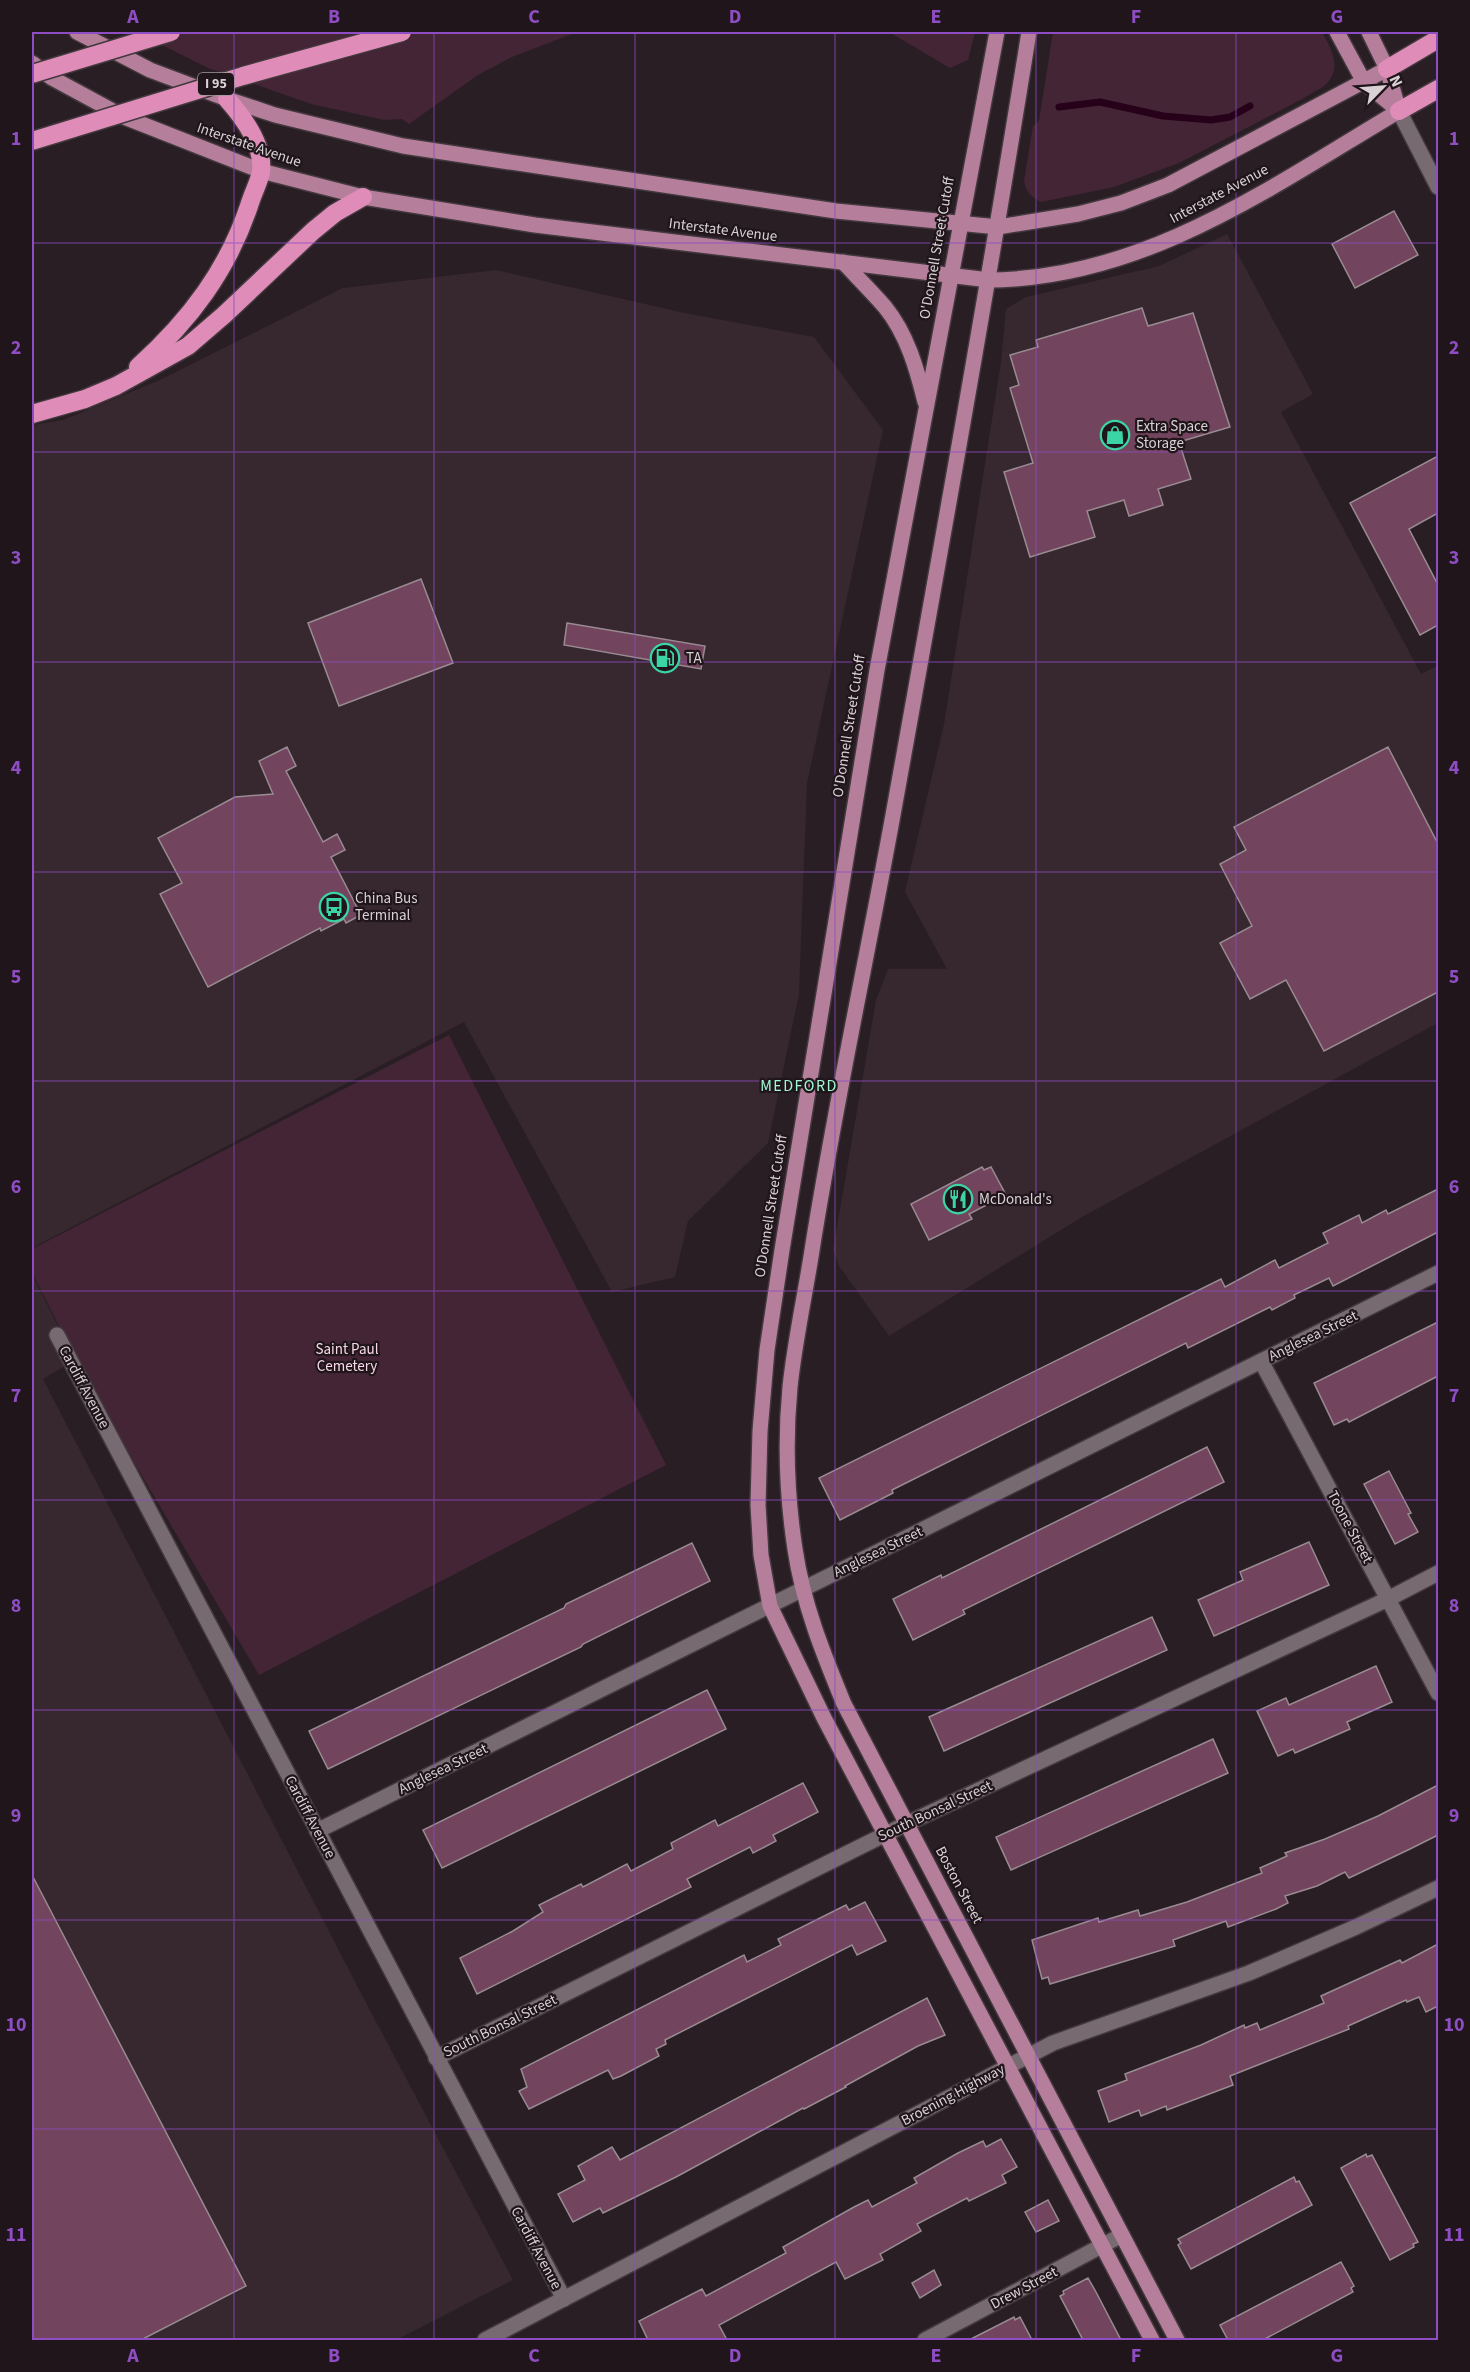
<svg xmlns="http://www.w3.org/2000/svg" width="1470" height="2372" viewBox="0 0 1470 2372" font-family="'Source Sans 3',sans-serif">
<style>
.built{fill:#37272f}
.green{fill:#432535}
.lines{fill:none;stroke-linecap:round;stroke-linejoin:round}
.stream{stroke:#270119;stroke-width:7}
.building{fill:#73445d;stroke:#998b92;stroke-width:1.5}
.minor-casing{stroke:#42383d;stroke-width:18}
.major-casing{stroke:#42383d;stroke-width:18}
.highway-casing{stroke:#42383d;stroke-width:21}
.minor{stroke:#776a71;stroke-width:15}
.major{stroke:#b57f9c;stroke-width:15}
.highway{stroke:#df8db8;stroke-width:18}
.highway-bridge-casing{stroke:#42383d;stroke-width:21;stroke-linecap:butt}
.highway-bridge{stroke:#df8db8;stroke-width:18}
.grid{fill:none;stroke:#8e4dc3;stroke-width:1.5;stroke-opacity:0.55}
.labels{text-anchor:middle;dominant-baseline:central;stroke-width:4.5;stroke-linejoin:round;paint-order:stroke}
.shield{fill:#1f151a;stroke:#a1999d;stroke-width:1.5}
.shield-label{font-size:14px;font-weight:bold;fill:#d9d1d5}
.street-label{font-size:15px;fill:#d9d1d5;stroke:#1f151a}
.poi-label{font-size:15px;fill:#d9d1d5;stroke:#1f151a;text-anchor:start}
.park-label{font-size:15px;fill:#f7d7e6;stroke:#1f151a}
.neighbourhood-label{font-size:16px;letter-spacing:1.5px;fill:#9ef8d4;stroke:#1f151a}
.neatline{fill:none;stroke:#8e4dc3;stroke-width:2}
.grid-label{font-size:20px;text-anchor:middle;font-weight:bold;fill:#8e4dc3}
</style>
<rect width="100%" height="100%" fill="#291e24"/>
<g class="built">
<path d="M1227 234 1313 394 1281 412 1421 674 1438 665V1023L1082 1217 889 1336 839 1266 833 1250 876 1000 888 969H947L905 892 944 724 1001 362 1006 309 1026 297 1159 266Z"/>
<path d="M496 270 680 312 814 337 883 430 807 783 799 994 768 1143 688 1221 675 1277 612 1292 464 1022 32 1248V425L63 420 162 379 343 288Z"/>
<path d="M32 1274 75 1360 43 1379 363 1997 513 2280 396 2340H32Z"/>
</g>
<g class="green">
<path d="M136 32H577L512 57 478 75 409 124 402 119 384 120 311 104 208 68Z"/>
<path d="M889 32H975L968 60 950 68Z"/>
<path d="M1053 32H1322C1331 48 1343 69 1325 85 1319 90 1311 93 1304 98L1179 163 1114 187 1041 202C1031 197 1026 192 1024 181L1033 126 1039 121Z"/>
<path d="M449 1035 666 1465 259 1675 87 1382 32 1272V1249Z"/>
</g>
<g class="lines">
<path class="stream" d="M1059 107 1100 102 1163 116 1211 120 1230 117 1250 106"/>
</g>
<g class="building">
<path d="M1394 211 1418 255 1355 288 1332 244Z"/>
<path d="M1142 308 1148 326 1193 313 1230 427 1179 442 1191 479 1158 489 1163 505 1129 516 1124 500 1087 511 1095 537 1030 557 1004 472 1033 463 1010 388 1019 385 1010 355 1038 347 1036 340Z"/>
<path d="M1438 456V513L1409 529 1438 585V625L1420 635 1350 503Z"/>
<path d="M421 579 453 663 339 706 308 623Z"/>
<path d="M567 623 705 646 701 669 564 645Z"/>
<path d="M287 747 296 766 286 771 323 842 337 834 345 850 331 857 361 915 346 923 344 919 321 931 320 928 208 987 160 894 182 883 158 838 235 797 273 794 259 761Z"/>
<path d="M1388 747 1438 844V992L1324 1051 1286 980 1250 999 1220 943 1252 926 1220 864 1246 850 1234 827Z"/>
<path d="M982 1167 984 1170 991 1167 1006 1195 969 1214 972 1219 929 1240 911 1204Z"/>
<path d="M1438 1189V1232L1333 1286 1329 1278 1294 1295 1295 1298 1272 1310 1270 1307 1188 1348 1186 1343 892 1490 893 1493 840 1520 819 1478 1221 1279 1225 1287 1275 1260 1279 1268 1328 1243 1323 1233 1359 1215 1362 1223 1386 1210 1388 1214Z"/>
<path d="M1438 1322V1376L1349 1422 1347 1419 1334 1425 1314 1383Z"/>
<path d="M1207 1447 1224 1482 963 1610 965 1614 913 1640 893 1599 941 1575 942 1578Z"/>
<path d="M1389 1471 1411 1513 1408 1514 1418 1532 1395 1544 1364 1484Z"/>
<path d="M1309 1542 1329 1585 1214 1636 1198 1600 1243 1580 1240 1572Z"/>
<path d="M692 1543 710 1581 583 1644 581 1647 328 1769 309 1731 564 1608 566 1604Z"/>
<path d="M1152 1617 1167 1650 944 1751 929 1717Z"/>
<path d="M1376 1666 1392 1702 1347 1722 1350 1729 1295 1753 1293 1749 1278 1756 1257 1711 1286 1698 1289 1705Z"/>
<path d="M707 1690 726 1729 442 1868 423 1830Z"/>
<path d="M1213 1739 1228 1773 1011 1870 996 1837Z"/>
<path d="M803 1783 818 1812 773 1835 776 1841 753 1853 750 1847 687 1879 691 1887 477 1994 460 1958 513 1931 543 1912 539 1905 581 1884 583 1887 627 1864 631 1871 673 1849 671 1843 715 1820 718 1826Z"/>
<path d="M1438 1785V1835L1410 1849 1349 1878 1345 1872 1317 1886 1285 1896 1288 1903 1276 1909 1228 1927 1226 1921 1173 1940 1175 1946 1050 1984 1048 1977 1042 1979 1032 1940 1098 1918 1099 1922 1138 1910 1140 1916 1187 1902 1262 1873 1260 1868 1287 1856 1285 1853 1325 1839 1378 1816Z"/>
<path d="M32 1875 246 2286 141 2340H32Z"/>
<path d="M865 1902 886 1941 857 1955 852 1945 665 2040 666 2044 656 2049 659 2056 621 2076 613 2079 608 2070 529 2109 519 2091 527 2087 521 2069 744 1955 747 1962 781 1945 778 1939 846 1905 849 1910Z"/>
<path d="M1438 1944V2006L1426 2012 1419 1997 1407 2002 1406 2000 1348 2026 1349 2029 1230 2076 1233 2085 1167 2110 1166 2106 1141 2116 1139 2110 1109 2122 1098 2091 1127 2080 1125 2074 1201 2045 1244 2025 1245 2028 1257 2023 1260 2030 1324 2003 1321 1996 1400 1960 1402 1963Z"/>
<path d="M927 1998 945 2035 918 2046 845 2086 846 2087 804 2109 803 2108 676 2177 603 2213 600 2208 573 2222 558 2194 585 2180 578 2166 612 2147 620 2160Z"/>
<path d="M1001 2139 1017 2167 1002 2175 1006 2183 969 2201 967 2198 917 2224 921 2231 880 2254 883 2260 845 2279 836 2262 719 2325 727 2340H648L639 2321 702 2289 706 2296 786 2253 783 2247 854 2207 868 2200 872 2207 917 2183 914 2178 958 2153 983 2141 986 2147Z"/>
<path d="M1366 2154 1367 2157 1372 2155 1418 2242 1413 2244 1414 2247 1390 2260 1341 2168Z"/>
<path d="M1294 2177 1296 2182 1299 2181 1312 2205 1191 2269 1178 2245 1181 2243 1178 2239Z"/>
<path d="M1048 2200 1059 2221 1036 2232 1025 2212Z"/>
<path d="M1341 2262 1354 2286 1351 2288 1353 2292 1263 2340H1228L1220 2325Z"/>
<path d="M934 2270 941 2285 920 2298 912 2283Z"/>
<path d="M1088 2278 1096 2292 1121 2340H1083L1060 2296 1064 2294 1063 2291Z"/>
<path d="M1014 2317 1015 2320 1020 2317 1032 2340H969Z"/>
</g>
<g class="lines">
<g class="minor-casing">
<g id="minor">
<path d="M1399 111 1438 187"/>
<path d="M57 1335 564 2299"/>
<path d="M1261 1361 1438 1693"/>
<path d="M317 1831 1438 1273"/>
<path d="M436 2058 906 1824 1388 1599 1438 1573"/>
<path d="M485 2340 1053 2043 1249 1973 1356 1927 1438 1888"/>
<path d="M925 2340 1122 2235"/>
</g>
</g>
<g class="major-casing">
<g id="major">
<path d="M77 32 150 70 227 99 275 115 403 146 836 211 998 227 1078 214 1121 203 1168 185 1387 69"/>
<path d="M997 32 877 670 782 1250 767 1350 760 1431 758 1505 761 1555 770 1606 824 1718 1152 2340"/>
<path d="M1029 32C987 293 940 554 893 815 867 958 836 1100 813 1244 806 1291 795 1339 790 1387 785 1440 787 1497 795 1549 803 1604 823 1653 844 1704L1177 2340"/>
<path d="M1337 32 1364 82 1399 111"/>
<path d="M1369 32 1387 69 1399 111"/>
<path d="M32 63 52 78 124 117 261 171 363 197 535 225 989 280C1144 279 1271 187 1399 111"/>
<path d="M843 262C857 277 872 292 885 307 907 334 917 369 925 402"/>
</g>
</g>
<g class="highway-casing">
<g id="highway">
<path d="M1387 69 1438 39"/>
<path d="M1399 111 1438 89"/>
<path d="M138 367C190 320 228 270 250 203 253 193 259 182 261 172 264 146 243 117 227 99"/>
<path d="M32 414 85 399 116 386 188 346 224 315 313 231 335 213 363 197"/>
</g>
</g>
<use href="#minor" class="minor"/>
<use href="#major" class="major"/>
<use href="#highway" class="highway"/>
<g class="highway-bridge-casing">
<g id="highway-bridge">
<path d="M32 74 171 32"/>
<path d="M32 141 243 76 402 32"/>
</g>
</g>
<use href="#highway-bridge" class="highway-bridge"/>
</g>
<path class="grid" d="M234 32V2340M434 32V2340M635 32V2340M835 32V2340M1036 32V2340M1236 32V2340M32 243H1438M32 452H1438M32 662H1438M32 872H1438M32 1081H1438M32 1291H1438M32 1500H1438M32 1710H1438M32 1920H1438M32 2129H1438"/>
<defs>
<g id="shop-ring" transform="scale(1.5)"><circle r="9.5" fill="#1f151a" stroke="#3bd4a4" stroke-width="1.5"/><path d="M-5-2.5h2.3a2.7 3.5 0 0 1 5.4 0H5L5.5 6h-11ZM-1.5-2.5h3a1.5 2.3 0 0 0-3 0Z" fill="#3bd4a4"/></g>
<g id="fuel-ring" transform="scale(1.5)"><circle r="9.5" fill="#1f151a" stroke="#3bd4a4" stroke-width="1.5"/><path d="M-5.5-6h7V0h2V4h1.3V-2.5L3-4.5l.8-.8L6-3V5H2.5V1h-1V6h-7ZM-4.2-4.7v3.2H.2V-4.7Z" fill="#3bd4a4"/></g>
<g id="bus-ring" transform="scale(1.5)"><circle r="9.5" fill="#1f151a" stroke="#3bd4a4" stroke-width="1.5"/><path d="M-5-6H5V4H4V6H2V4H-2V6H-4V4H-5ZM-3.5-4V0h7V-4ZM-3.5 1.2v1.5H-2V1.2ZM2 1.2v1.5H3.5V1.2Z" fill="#3bd4a4"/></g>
<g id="restaurant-ring" transform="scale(1.5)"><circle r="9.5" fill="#1f151a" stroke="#3bd4a4" stroke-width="1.5"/><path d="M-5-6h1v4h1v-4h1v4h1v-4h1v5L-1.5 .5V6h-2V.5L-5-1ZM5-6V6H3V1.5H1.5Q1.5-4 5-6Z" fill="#3bd4a4"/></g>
</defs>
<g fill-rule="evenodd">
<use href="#shop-ring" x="1115" y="435"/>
<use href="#fuel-ring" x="665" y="658"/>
<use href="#bus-ring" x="334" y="907"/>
<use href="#restaurant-ring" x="958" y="1199"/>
</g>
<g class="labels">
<rect class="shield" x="198" y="73" width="36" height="22" rx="4.5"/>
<g class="shield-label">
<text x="216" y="84">I 95</text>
</g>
<g class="street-label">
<text transform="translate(249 145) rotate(19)">Interstate Avenue</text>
<text transform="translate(1219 194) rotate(-28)">Interstate Avenue</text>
<text transform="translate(723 230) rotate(7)">Interstate Avenue</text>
<text transform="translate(937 248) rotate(-80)">O'Donnell Street Cutoff</text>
<text transform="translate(849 726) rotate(-81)">O'Donnell Street Cutoff</text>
<text transform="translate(771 1206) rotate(-81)">O'Donnell Street Cutoff</text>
<text transform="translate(1313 1336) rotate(-26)">Anglesea Street</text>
<text transform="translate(84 1387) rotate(62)">Cardiff Avenue</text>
<text transform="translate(1350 1527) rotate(62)">Toone Street</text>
<text transform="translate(878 1552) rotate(-26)">Anglesea Street</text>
<text transform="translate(443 1769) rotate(-26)">Anglesea Street</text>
<text transform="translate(935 1811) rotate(-25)">South Bonsal Street</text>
<text transform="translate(310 1817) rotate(62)">Cardiff Avenue</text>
<text transform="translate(959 1885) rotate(62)">Boston Street</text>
<text transform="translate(500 2026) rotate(-26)">South Bonsal Street</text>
<text transform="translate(953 2095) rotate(-28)">Broening Highway</text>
<text transform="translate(536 2248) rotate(62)">Cardiff Avenue</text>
<text transform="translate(1024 2288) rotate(-28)">Drew Street</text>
</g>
<g class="poi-label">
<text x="1136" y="426">Extra Space<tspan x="1136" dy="17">Storage</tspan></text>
<text x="686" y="658">TA</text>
<text x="355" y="898">China Bus<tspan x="355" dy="17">Terminal</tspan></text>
<text x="979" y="1199">McDonald's</text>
</g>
<g class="park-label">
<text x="347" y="1349">Saint Paul<tspan x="347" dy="17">Cemetery</tspan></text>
</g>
<g class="neighbourhood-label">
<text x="799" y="1086">MEDFORD</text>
</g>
</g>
<rect width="1470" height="2372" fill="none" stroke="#1f151a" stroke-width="66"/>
<g transform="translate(1383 87) rotate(65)" stroke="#1f151a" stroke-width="4.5" paint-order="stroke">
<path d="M0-4.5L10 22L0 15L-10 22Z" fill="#d9d1d5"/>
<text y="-9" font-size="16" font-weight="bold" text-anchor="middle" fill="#d9d1d5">N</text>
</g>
<rect x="33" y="33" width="1404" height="2306" class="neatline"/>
<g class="grid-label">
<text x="133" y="23">A</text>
<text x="334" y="23">B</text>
<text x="534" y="23">C</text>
<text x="735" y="23">D</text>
<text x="936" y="23">E</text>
<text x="1136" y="23">F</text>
<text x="1337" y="23">G</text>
<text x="16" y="145">1</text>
<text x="1454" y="145">1</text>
<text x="16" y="354">2</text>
<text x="1454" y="354">2</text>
<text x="16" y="564">3</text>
<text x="1454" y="564">3</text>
<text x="16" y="774">4</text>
<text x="1454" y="774">4</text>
<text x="16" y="983">5</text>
<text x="1454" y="983">5</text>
<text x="16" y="1193">6</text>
<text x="1454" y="1193">6</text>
<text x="16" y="1402">7</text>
<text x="1454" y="1402">7</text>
<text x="16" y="1612">8</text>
<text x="1454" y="1612">8</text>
<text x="16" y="1822">9</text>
<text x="1454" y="1822">9</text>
<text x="16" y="2031">10</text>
<text x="1454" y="2031">10</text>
<text x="16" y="2241">11</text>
<text x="1454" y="2241">11</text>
<text x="133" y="2362">A</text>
<text x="334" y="2362">B</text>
<text x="534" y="2362">C</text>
<text x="735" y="2362">D</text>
<text x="936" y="2362">E</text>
<text x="1136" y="2362">F</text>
<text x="1337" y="2362">G</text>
</g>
</svg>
